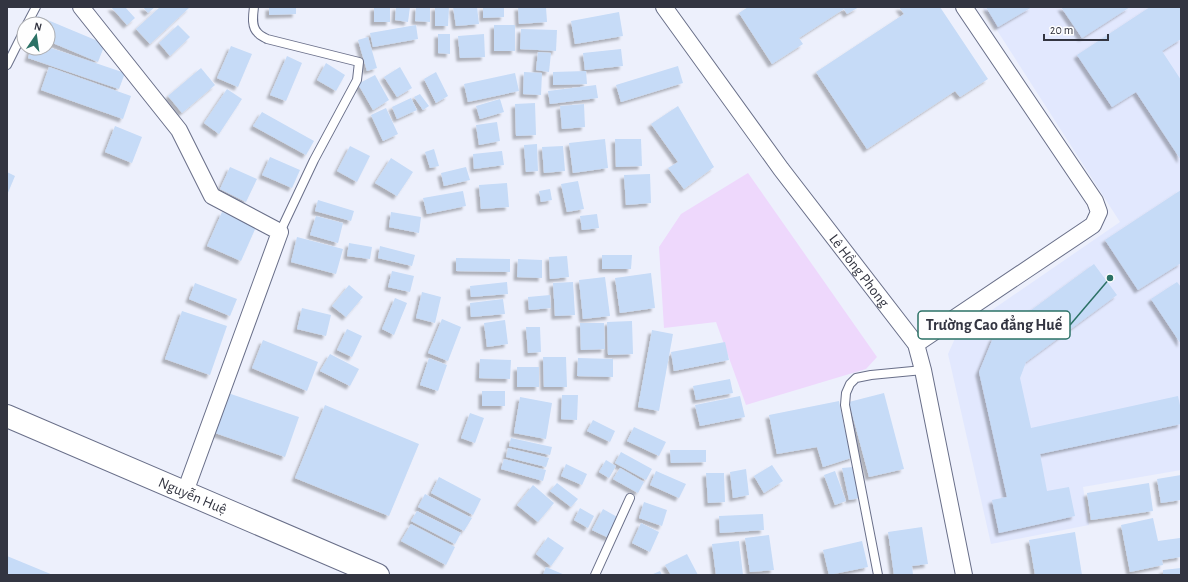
<svg xmlns="http://www.w3.org/2000/svg" width="1188" height="582" viewBox="0 0 1188 582" font-family="'Alegreya Sans',sans-serif">
<style>
.built{fill:#e2e8fe}
.green{fill:#eed8fc}
.building{fill:#c6dbf7;filter:url(#shadow)}
.lines{fill:none;stroke-linecap:round;stroke-linejoin:round}
.lane-casing{stroke:#696f89;stroke-width:10}
.street-casing{stroke:#696f89;stroke-width:18}
.secondary-casing{stroke:#696f89;stroke-width:24}
.lane{stroke:#fff;stroke-width:8}
.street{stroke:#fff;stroke-width:16}
.secondary{stroke:#fff;stroke-width:22}
.labels{text-anchor:middle;dominant-baseline:central;stroke-width:4;stroke-linejoin:round;paint-order:stroke}
.street-label{font-size:15px;fill:#333541;stroke:#fefefe}
.leader{fill:none;stroke:#2b7165;stroke-width:1.5}
.callout-dot{fill:#2b7165;stroke:#fefefe;stroke-width:1.5}
.callout{fill:#fefefe;stroke:#2b7165;stroke-width:1.5}
.callout-label{font-size:16px;text-anchor:middle;font-weight:bold;fill:#333541}
</style>
<defs>
<filter id="shadow"><feDropShadow dx="-3.5" dy="3.5" stdDeviation="1" flood-color="#0004"/></filter>
</defs>
<rect width="100%" height="100%" fill="#edf0fc"/>
<path class="built" d="M982 7H1181V470L1083 487 1089 525 991 544 948 354 957 334 1120 222Z"/>
<path class="green" d="M748 173 877 357 866 369 746 405 716 322 664 328 659 247 681 214Z"/>
<g class="building">
<path d="M111 7H125L135 18 127 25Z"/>
<path d="M143 7H155L148 13Z"/>
<path d="M160 7H190L150 44 136 29Z"/>
<path d="M269 7H296V14L269 15Z"/>
<rect x="374" y="7" width="16" height="15"/>
<path d="M396 7H410L408 22 395 20Z"/>
<path d="M416 7H430V22L415 21Z"/>
<path d="M435 7H449L448 26H435Z"/>
<path d="M453 7H477L479 24 456 26Z"/>
<path d="M483 7H504V17L483 18Z"/>
<path d="M518 7H546L547 22 519 24Z"/>
<path d="M748 7H859L847 14 844 9 799 38 803 44 772 64 739 13Z"/>
<path d="M899 7H940L988 79 960 97 955 91 867 149 816 72 904 14Z"/>
<path d="M986 7H1032L998 27Z"/>
<path d="M1061 7H1130L1082 38Z"/>
<path d="M1150 7H1181V39L1162 51 1181 80V160L1136 92 1112 107 1077 55Z"/>
<path d="M619 12 623 36 575 44 571 21Z"/>
<path d="M38 16 105 44 98 62 48 41V24H35Z"/>
<path d="M178 25 190 37 170 56 159 43Z"/>
<path d="M416 25 418 39 373 47 370 33Z"/>
<rect x="494" y="25" width="21" height="26"/>
<path d="M521 29 557 30 556 51 520 49Z"/>
<path d="M438 34H450V54L438 53Z"/>
<path d="M484 34 485 57 460 58 458 36Z"/>
<path d="M368 37 377 68 367 71 358 40Z"/>
<path d="M231 46 252 54 238 87 217 78Z"/>
<path d="M48 47 125 73 119 89 28 58 31 48Z"/>
<path d="M621 49 623 66 585 70 583 53Z"/>
<path d="M538 52 551 53 549 72 536 70Z"/>
<path d="M287 56 302 63 286 101 270 95Z"/>
<path d="M326 63 345 75 336 91 317 80Z"/>
<path d="M678 66 683 83 621 102 616 85Z"/>
<path d="M49 67 131 96 123 119 41 90Z"/>
<path d="M400 67 412 88 397 97 384 77Z"/>
<path d="M201 68 215 85 182 113 168 96Z"/>
<path d="M586 71 587 84 553 85V72Z"/>
<path d="M436 72 448 96 436 103 424 79Z"/>
<path d="M524 72 542 73 541 95 523 94Z"/>
<path d="M515 73 519 91 468 102 464 84Z"/>
<path d="M375 75 389 100 373 110 358 84Z"/>
<path d="M596 85 598 98 550 104 548 91Z"/>
<path d="M227 89 242 99 219 134 204 123Z"/>
<path d="M420 94 429 106 423 110 414 97Z"/>
<path d="M411 98 417 110 397 119 392 107Z"/>
<path d="M500 99 504 112 480 119 476 106Z"/>
<path d="M535 103 536 135 516 136 515 104Z"/>
<path d="M584 104 585 127 562 129 560 106Z"/>
<path d="M678 106 714 167 684 189 668 168 678 162 651 124Z"/>
<path d="M386 108 398 134 383 141 371 115Z"/>
<path d="M262 112 314 141 306 155 253 126Z"/>
<path d="M497 122 500 141 479 145 476 125Z"/>
<path d="M115 126 142 137 132 163 105 152Z"/>
<path d="M605 139 608 168 573 173 569 143Z"/>
<path d="M615 139H641L642 166 616 167Z"/>
<path d="M537 144 538 171 526 172 524 145Z"/>
<path d="M350 146 370 156 357 182 337 171Z"/>
<path d="M563 146 565 171 544 173 542 147Z"/>
<path d="M434 149 439 166 430 168 425 152Z"/>
<path d="M502 151 504 165 474 169 473 154Z"/>
<path d="M270 157 300 170 292 188 262 175Z"/>
<path d="M391 158 413 172 397 196 375 183Z"/>
<path d="M230 167 257 179 246 202 220 189Z"/>
<path d="M466 167 470 180 444 186 441 173Z"/>
<path d="M7 172 15 176 7 195Z"/>
<path d="M650 174 651 203 626 205 624 175Z"/>
<path d="M578 181 584 209 567 212 561 184Z"/>
<path d="M507 183 509 207 481 209 479 185Z"/>
<path d="M550 189 552 200 541 202 539 191Z"/>
<path d="M1181 190V263L1138 290 1105 240Z"/>
<path d="M463 191 466 206 427 214 423 198Z"/>
<path d="M318 200 354 211 351 221 315 211Z"/>
<path d="M222 212 256 227 241 261 207 246Z"/>
<path d="M391 212 421 217 419 233 389 227Z"/>
<path d="M597 214 599 228 582 230 580 216Z"/>
<path d="M316 216 343 223 338 243 310 235Z"/>
<path d="M297 237 343 249 336 274 291 262Z"/>
<path d="M349 243 372 247 370 259 347 256Z"/>
<path d="M380 246 415 255 412 266 378 258Z"/>
<path d="M602 255H632L631 269H602Z"/>
<path d="M567 256 569 277 550 279 549 257Z"/>
<path d="M456 258 510 259V272L456 271Z"/>
<path d="M518 259 542 260V278L517 277Z"/>
<path d="M1094 264 1117 295 1026 362 1020 378 1031 428 1178 396 1181 410V424L1040 454 1047 491 1069 487 1075 516 999 533 992 500 1007 497 979 372 993 338Z"/>
<path d="M392 271 414 276 410 292 388 287Z"/>
<path d="M651 273 655 308 620 313 615 278Z"/>
<path d="M605 277 610 316 583 319 579 280Z"/>
<path d="M507 282 508 294 471 297 470 286Z"/>
<path d="M573 282 575 315 555 316 553 283Z"/>
<path d="M1177 282 1181 287V344L1151 299Z"/>
<path d="M195 283 237 299 230 316 189 299Z"/>
<path d="M349 285 363 297 346 317 332 306Z"/>
<path d="M422 292 441 297 435 323 416 318Z"/>
<path d="M550 295 551 308 529 310 528 297Z"/>
<path d="M395 298 407 303 394 335 382 329Z"/>
<path d="M503 299 505 314 471 317 470 303Z"/>
<path d="M302 308 331 315 326 336 297 329Z"/>
<path d="M182 311 227 326 210 375 165 359Z"/>
<path d="M442 319 461 327 448 361 428 353Z"/>
<path d="M505 320 508 344 487 347 484 323Z"/>
<path d="M632 321 633 354 608 355 607 322Z"/>
<path d="M580 323H604L605 349 581 350Z"/>
<path d="M526 327H540L541 352 528 353Z"/>
<path d="M347 329 362 336 352 357 337 350Z"/>
<path d="M652 330 673 334 659 411 638 407Z"/>
<path d="M263 340 318 362 307 391 252 368Z"/>
<path d="M725 342 729 360 674 371 671 352Z"/>
<path d="M330 354 359 369 350 386 320 371Z"/>
<path d="M543 357H566L567 387H544Z"/>
<path d="M429 358 447 365 438 391 420 385Z"/>
<path d="M578 358 613 359V377L577 376Z"/>
<path d="M480 359 511 360 510 379 479 378Z"/>
<rect x="517" y="367" width="22" height="20"/>
<path d="M730 379 733 393 696 400 693 386Z"/>
<rect x="482" y="391" width="23" height="15"/>
<path d="M225 392 299 417 285 457 212 432Z"/>
<path d="M884 393 904 469 869 477 849 402Z"/>
<path d="M562 395H578L577 420 561 419Z"/>
<path d="M740 396 745 417 700 426 695 405Z"/>
<path d="M520 397 552 403 546 439 514 433Z"/>
<path d="M839 401 845 431 854 457 823 467 817 447 777 454 769 415Z"/>
<path d="M325 405 419 444 389 516 295 478Z"/>
<path d="M470 413 484 418 475 443 461 438Z"/>
<path d="M593 420 615 431 610 442 587 431Z"/>
<path d="M634 427 666 442 659 456 627 441Z"/>
<path d="M511 438 552 447 550 455 509 446Z"/>
<path d="M508 448 549 458 546 467 506 457Z"/>
<path d="M670 450H706V462L671 463Z"/>
<path d="M621 452 652 469 646 480 615 463Z"/>
<path d="M504 459 546 470 543 481 501 469Z"/>
<path d="M606 460 616 466 609 478 599 472Z"/>
<path d="M566 464 587 474 582 485 561 476Z"/>
<path d="M772 465 783 481 764 493 754 476Z"/>
<path d="M853 467 860 498 849 500 842 468Z"/>
<path d="M620 468 644 482 638 493 613 479Z"/>
<path d="M746 469 749 495 733 498 730 472Z"/>
<path d="M656 471 686 484 679 498 650 485Z"/>
<path d="M835 471 846 501 835 505 824 475Z"/>
<path d="M706 473H724L725 502 708 503Z"/>
<path d="M1181 475V500L1161 503 1157 479Z"/>
<path d="M439 477 481 499 473 515 431 493Z"/>
<path d="M557 483 578 499 571 507 550 491Z"/>
<path d="M1149 483 1153 511 1091 520 1087 493Z"/>
<path d="M533 485 554 503 538 522 517 505Z"/>
<path d="M425 494 472 518 464 531 418 507Z"/>
<path d="M644 502 667 510 662 526 639 518Z"/>
<path d="M580 508 594 516 588 528 574 520Z"/>
<path d="M603 509 619 518 609 538 592 530Z"/>
<path d="M417 511 461 533 455 544 411 521Z"/>
<path d="M763 514 764 530 720 533 719 516Z"/>
<path d="M1153 518 1158 541 1180 538 1181 557 1162 560 1163 565 1130 572 1121 525Z"/>
<path d="M641 523 659 532 650 552 632 543Z"/>
<path d="M411 524 455 547 446 565 401 541Z"/>
<path d="M922 527 928 564 912 566 913 575H894L888 532Z"/>
<path d="M1075 532 1082 575H1035L1029 540Z"/>
<path d="M769 535 774 570 750 572 745 538Z"/>
<path d="M548 537 564 548 551 566 536 554Z"/>
<path d="M739 541 743 575H716L712 544Z"/>
<path d="M862 541 868 567 829 575 823 550Z"/>
<path d="M687 554 698 575H671L665 565Z"/>
<path d="M7 556 53 575H7Z"/>
<path d="M546 567 565 575H543Z"/>
<path d="M1181 568V575H1163V570Z"/>
<path d="M660 571 662 575H651Z"/>
</g>
<g class="lines">
<g class="lane-casing">
<g id="lane">
<path d="M254 7C253 15 251 27 258 33 260 36 264 37 267 39L359 62 357 80 314 160 280 232"/>
<path d="M27 24 36 7"/>
<path d="M7 65 24 31"/>
<path d="M595 575 630 498"/>
<path d="M878 575 845 405 846 393 850 384 856 378 871 375 923 370"/>
</g>
</g>
<g class="street-casing">
<g id="street">
<path d="M81 7 179 130 212 196 280 232 185 492"/>
<path id="s1" d="M664 7 781 169 916 344 923 370 964 575"/>
<path d="M916 344 1093 225 1099 212 1095 201 964 7"/>
</g>
</g>
<g class="secondary-casing">
<g id="secondary">
<path id="s2" d="M7 416 378 575"/>
</g>
</g>
<use href="#lane" class="lane"/>
<use href="#street" class="street"/>
<use href="#secondary" class="secondary"/>
</g>
<g class="labels">
<g class="street-label">
<text stroke="none"><textPath href="#s1" startOffset="328">Lê Hồng Phong</textPath></text>
<text stroke="none"><textPath href="#s2" startOffset="202">Nguyễn Huệ</textPath></text>
</g>
</g>
<path class="leader" d="M1110 278L1070 325"/>
<circle class="callout-dot" cx="1110" cy="278" r="4"/>
<rect class="callout" x="918" y="311" width="152" height="28" rx="4"/>
<g class="callout-label">
<text x="994" y="330">Trường Cao đẳng Huế</text>
</g>
<rect width="1188" height="582" fill="none" stroke="#333541" stroke-width="16"/>
<g transform="translate(36 36) rotate(13)"><circle r="19" fill="#fefefe" stroke="#adaeb2"/>
<path d="M0-3L7 15L0 10L-7 15Z" fill="#2b7165"/>
<text y="-6" font-size="11" font-weight="bold" text-anchor="middle" fill="#333541">N</text>
</g>
<path d="M1044 34v6h64v-6" fill="none" stroke="#333541" stroke-width="2"/>
<text x="1050" y="34" font-size="12" fill="#333541" stroke="#fefefe" stroke-width="3" paint-order="stroke">20 m</text>
</svg>
